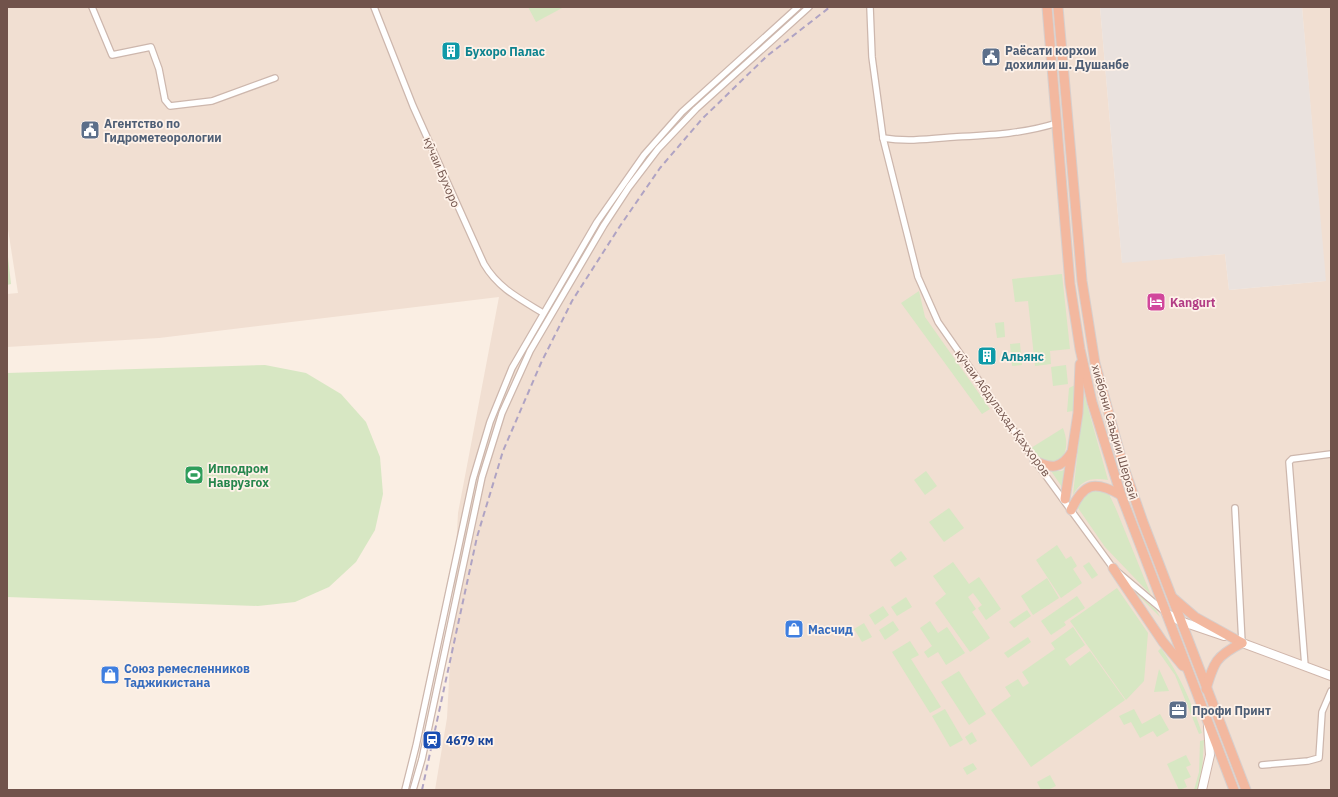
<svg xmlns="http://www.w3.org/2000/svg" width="1338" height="797" viewBox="0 0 1338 797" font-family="'IBM Plex Sans',sans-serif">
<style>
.residential{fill:#f1dfd2}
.industrial{fill:#eae2de}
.green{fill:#d7e7c3}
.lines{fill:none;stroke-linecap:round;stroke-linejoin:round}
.minor-casing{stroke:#cdb7ad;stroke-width:8}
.secondary-casing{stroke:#d0b6ab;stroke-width:10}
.trunk-casing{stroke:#d7cfcd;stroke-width:11}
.minor{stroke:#fff;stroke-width:5.5}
.secondary{stroke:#fff;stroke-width:8}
.trunk{stroke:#f3b89f;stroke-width:9}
.rail{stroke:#afa3c3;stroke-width:2;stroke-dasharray:6 4;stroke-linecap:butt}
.labels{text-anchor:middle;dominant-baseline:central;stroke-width:3.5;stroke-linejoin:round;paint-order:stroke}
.service-label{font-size:12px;font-weight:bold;fill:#4e5e75;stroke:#fef2e9;text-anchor:start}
.culture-label{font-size:12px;font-weight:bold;fill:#0d838f;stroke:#fef2e9;text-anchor:start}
.street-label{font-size:12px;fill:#71534b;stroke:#fef2e9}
.hotel-label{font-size:12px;font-weight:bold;fill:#b23c85;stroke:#fef2e9;text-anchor:start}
.leisure-label{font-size:12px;font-weight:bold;fill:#27864d;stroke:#fef2e9;text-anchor:start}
.shop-label{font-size:12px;font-weight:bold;fill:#366cbe;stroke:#fef2e9;text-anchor:start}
.transit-label{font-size:12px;font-weight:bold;fill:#164399;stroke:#fef2e9;text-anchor:start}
</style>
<rect width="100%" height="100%" fill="#faeee3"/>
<path class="residential" d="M7 7H1100L1122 262 1225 254 1229 290 1325 281 1302 7H1331V790H435L447 718 458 513 499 297 159 338 7 347V294L18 293 7 223Z"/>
<path class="industrial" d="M1100 7H1302L1326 281 1229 290 1225 254 1122 263Z"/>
<g class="green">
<path d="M528 7H564L536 22Z"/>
<path d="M7 248 11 284 7 285Z"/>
<path d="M1062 274 1070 349 1050 351 1051 364 1035 366 1028 301 1015 302 1012 279Z"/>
<path d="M919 291 925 317 990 409 982 414 901 303Z"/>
<path d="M1004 322 1005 337 997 338 995 323Z"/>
<path d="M1020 343 1022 365 1012 366 1010 344Z"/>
<path d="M265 365 306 373 341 394 366 422 380 457 383 494 375 530 356 562 329 587 295 602 258 606 7 597V373Z"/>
<path d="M1066 365 1068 384 1053 386 1051 367Z"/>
<path d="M1075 385 1073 411 1067 412 1069 388Z"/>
<path d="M1084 394 1108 480C1091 477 1081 480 1073 495Z"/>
<path d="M1063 428C1067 439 1068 448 1062 459 1049 466 1039 459 1031 448Z"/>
<path d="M1067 467 1062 487 1051 471H1062Z"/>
<path d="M926 471 937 486 925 495 914 480Z"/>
<path d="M1101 489 1109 494 1116 509 1151 595 1105 547 1078 508V503L1088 492Z"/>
<path d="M949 508 964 528 944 542 929 522Z"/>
<path d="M1057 545 1066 559 1071 556 1077 566 1073 569 1082 583 1061 598 1036 560Z"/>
<path d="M901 551 907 559 895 567 890 560Z"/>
<path d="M953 562 969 584 979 577 1001 609 986 620 978 608 982 605 973 593 968 597 976 609 972 612 990 638 970 652 935 603 946 594 933 576Z"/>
<path d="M1089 562 1098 575 1092 579 1083 566Z"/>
<path d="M1047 578 1059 598 1033 615 1021 596Z"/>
<path d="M1127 584 1157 611 1160 617Z"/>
<path d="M1117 588 1148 633 1144 681 1126 700 1070 621Z"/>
<path d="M1077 596 1085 608 1064 622 1066 625 1051 635 1041 621Z"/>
<path d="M906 597 912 607 897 616 891 607Z"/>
<path d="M883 606 889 615 875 625 869 615Z"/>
<path d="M1027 610 1031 616 1014 628 1009 622Z"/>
<path d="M893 621 899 630 885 640 879 630Z"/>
<path d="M930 621 938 633 947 627 965 653 946 665 938 652 928 658 924 652 932 646 920 628Z"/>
<path d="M864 623 872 637 862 642 854 629Z"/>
<path d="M1073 627 1085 645 1065 659 1070 666 1090 651 1125 700 1031 767 991 710 1011 696 1005 687 1018 679 1023 687 1029 683 1022 672 1055 649 1051 643Z"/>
<path d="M1028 637 1031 642 1008 658 1004 653Z"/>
<path d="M910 641 919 655 911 659 941 707 930 713 892 652Z"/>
<path d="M1161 648C1180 676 1191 701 1202 733L1199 734 1175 675 1158 651Z"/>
<path d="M1159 669 1169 691 1154 692Z"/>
<path d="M959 671 986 714 969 725 941 682Z"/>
<path d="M945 709 963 740 950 747 932 716Z"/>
<path d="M1134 709 1142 724 1160 714 1169 730 1157 737 1153 731 1140 738 1131 722 1124 725 1119 716Z"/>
<path d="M972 732 977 741 970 745 965 737Z"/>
<path d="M1204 740 1202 773 1197 790H1194L1199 772 1200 741Z"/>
<path d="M1186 755 1191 765 1186 767 1191 777 1184 780 1187 787 1179 790 1167 764Z"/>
<path d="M973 763 977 769 967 775 963 768Z"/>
<path d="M1050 775 1056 786 1048 790H1041L1037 782Z"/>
</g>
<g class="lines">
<g class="minor-casing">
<g id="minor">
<path d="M92 7 112 55 151 47 159 69 165 100 170 106 212 101 275 78"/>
<path d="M374 7 413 106 484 264C498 288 520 299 543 313"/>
<path d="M870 7 872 57 883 138 918 277 938 322 1035 461 1113 568 1164 611"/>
<path d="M883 138C907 142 930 139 954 137 990 135 1022 134 1057 123"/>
<path d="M1235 508 1242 643"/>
<path d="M1305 666 1289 462 1292 459 1331 454"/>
<path d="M1262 765 1308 761 1319 758 1322 712 1331 691"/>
<path d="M405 790 416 746 473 479 490 422 512 368 597 222 644 155 682 112 798 7"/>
<path d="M413 790 422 759 482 477 502 413 530 351 604 225 629 187 658 149 696 109 809 7"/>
</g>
</g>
<g class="secondary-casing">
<g id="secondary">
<path d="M1166 613 1180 621 1224 636"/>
<path d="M1237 641 1331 676"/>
<path d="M1202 790 1210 755 1208 726"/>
</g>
</g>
<g class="trunk-casing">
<g id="trunk">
<path d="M1047 7 1070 284 1080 349 1092 402 1121 495 1234 790"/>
<path d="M1058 7 1082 281 1095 363 1123 465 1143 522 1246 790"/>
<path d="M1035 461C1052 469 1061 469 1072 452"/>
<path d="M1065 499 1078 413 1080 364"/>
<path d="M1071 510C1084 483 1094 480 1121 495"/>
<path d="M1113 568 1163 642 1183 666"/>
<path d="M1173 598 1195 617 1242 643"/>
<path d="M1206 689C1214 662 1216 656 1242 643"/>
</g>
</g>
<use href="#minor" class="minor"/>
<use href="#secondary" class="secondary"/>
<use href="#trunk" class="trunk"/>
<path class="rail" d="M422 790 477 537 503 451 541 363 572 301 620 226 660 168 702 119 767 56 830 7"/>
</g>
<defs>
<g id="building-square" transform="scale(1)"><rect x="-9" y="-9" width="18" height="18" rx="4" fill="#0f9aa8" stroke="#fef2e9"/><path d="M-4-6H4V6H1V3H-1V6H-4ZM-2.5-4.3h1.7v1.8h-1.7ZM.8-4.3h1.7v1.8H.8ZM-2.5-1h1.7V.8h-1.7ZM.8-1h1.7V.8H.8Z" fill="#fff"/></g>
<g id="civic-square" transform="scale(1)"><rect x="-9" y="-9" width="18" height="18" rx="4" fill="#5c6f8a" stroke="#fef2e9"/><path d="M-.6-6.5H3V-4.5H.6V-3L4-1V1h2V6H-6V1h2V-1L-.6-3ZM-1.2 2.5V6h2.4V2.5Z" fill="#fff"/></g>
<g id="hotel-square" transform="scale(1)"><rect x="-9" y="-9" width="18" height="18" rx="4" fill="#d1479c" stroke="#fef2e9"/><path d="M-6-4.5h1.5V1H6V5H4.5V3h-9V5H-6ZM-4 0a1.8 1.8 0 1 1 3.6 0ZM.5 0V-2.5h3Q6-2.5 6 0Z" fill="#fff"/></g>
<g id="stadium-square" transform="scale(1)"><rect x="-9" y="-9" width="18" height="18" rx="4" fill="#2e9e5b" stroke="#fef2e9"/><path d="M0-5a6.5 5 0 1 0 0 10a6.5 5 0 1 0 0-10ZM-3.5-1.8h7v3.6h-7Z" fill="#fff"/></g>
<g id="shop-square" transform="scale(1)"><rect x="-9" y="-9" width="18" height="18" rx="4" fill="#3f7fe0" stroke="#fef2e9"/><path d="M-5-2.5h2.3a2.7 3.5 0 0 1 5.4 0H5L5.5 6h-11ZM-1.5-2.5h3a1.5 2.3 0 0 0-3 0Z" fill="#fff"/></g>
<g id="office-square" transform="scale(1)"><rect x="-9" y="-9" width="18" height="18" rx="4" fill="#5c6f8a" stroke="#fef2e9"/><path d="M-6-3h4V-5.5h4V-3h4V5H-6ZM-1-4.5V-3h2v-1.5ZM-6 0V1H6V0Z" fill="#fff"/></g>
<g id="station-square" transform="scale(1)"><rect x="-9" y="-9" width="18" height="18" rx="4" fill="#1a4fb4" stroke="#fef2e9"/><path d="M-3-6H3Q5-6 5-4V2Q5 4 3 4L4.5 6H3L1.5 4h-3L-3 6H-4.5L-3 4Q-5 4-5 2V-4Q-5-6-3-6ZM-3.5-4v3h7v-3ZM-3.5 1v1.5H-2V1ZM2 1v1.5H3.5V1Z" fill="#fff"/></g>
</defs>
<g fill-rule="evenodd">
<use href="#building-square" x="451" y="51"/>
<use href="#civic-square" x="991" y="57"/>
<use href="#civic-square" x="90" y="130"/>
<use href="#hotel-square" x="1156" y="302"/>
<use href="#building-square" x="987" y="356"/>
<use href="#stadium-square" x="194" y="475"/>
<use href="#shop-square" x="794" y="629"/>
<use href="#shop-square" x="110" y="675"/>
<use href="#office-square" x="1178" y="710"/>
<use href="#station-square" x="432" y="740"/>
</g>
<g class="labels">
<g class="service-label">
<text x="1005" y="50">Раёсати корхои<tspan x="1005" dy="14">дохилии ш. Душанбе</tspan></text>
<text x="104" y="123">Агентство по<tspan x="104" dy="14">Гидрометеорологии</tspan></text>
<text x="1192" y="710">Профи Принт</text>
</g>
<g class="culture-label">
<text x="465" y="51">Бухоро Палас</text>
<text x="1001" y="356">Альянс</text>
</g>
<g class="street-label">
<text transform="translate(442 172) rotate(67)">кӯчаи Бухоро</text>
<text transform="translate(1003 413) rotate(54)">кӯчаи Абдулаҳад Қаҳҳоров</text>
<text transform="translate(1115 432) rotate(74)">хиёбони Саъдии Шерозӣ</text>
</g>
<g class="hotel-label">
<text x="1170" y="302">Kangurt</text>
</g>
<g class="leisure-label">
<text x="208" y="468">Ипподром<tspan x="208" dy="14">Наврузгох</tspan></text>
</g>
<g class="shop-label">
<text x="808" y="629">Масчид</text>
<text x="124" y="668">Союз ремесленников<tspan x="124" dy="14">Таджикистана</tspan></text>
</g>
<g class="transit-label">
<text x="446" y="740">4679 км</text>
</g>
</g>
<rect width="1338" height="797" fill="none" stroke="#71534b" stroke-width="16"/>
</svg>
